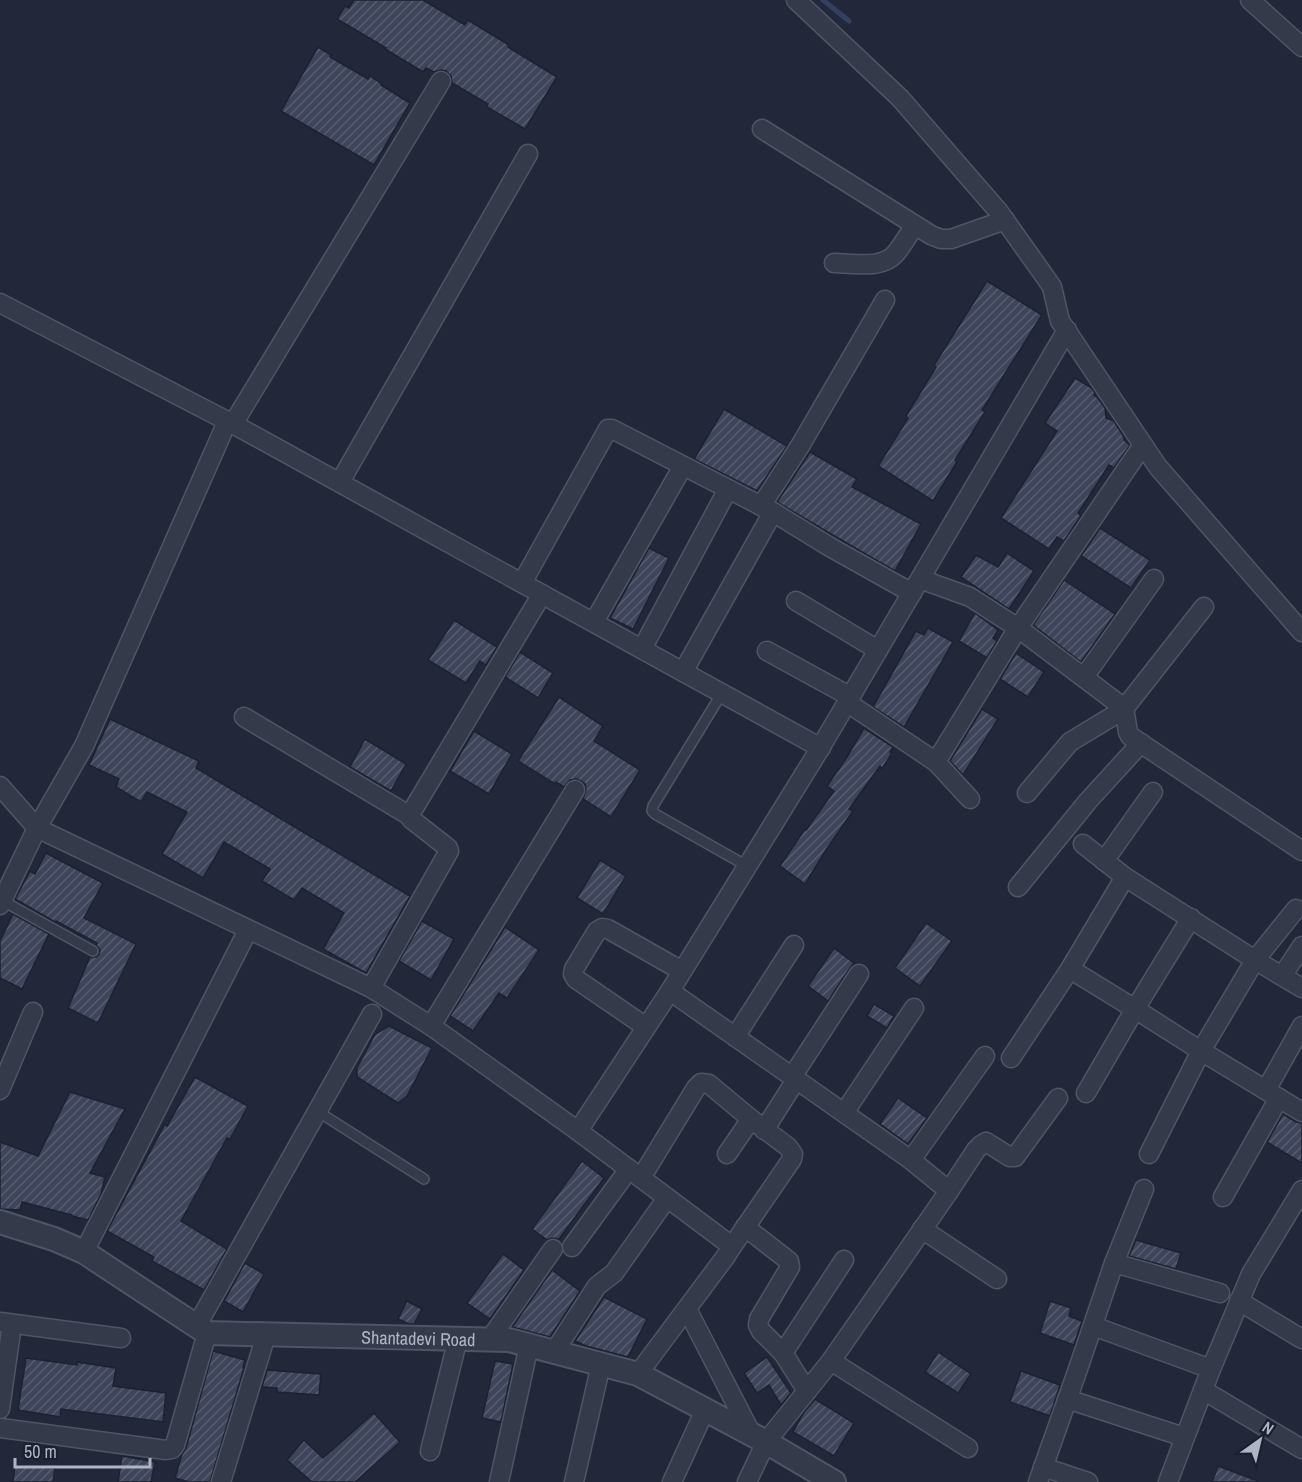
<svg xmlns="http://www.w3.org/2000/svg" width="1302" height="1482" viewBox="0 0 1302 1482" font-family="'Archivo Narrow',sans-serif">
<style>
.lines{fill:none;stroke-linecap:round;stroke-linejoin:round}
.stream{stroke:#354061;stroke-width:5}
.building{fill:url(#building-hatch);stroke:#1d2131;stroke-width:1.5}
.service-casing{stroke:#505565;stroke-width:12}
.minor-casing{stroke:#505565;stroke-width:21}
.tertiary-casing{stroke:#505565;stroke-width:26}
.service{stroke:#353a4a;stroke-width:9}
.minor{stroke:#353a4a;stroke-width:18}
.tertiary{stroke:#353a4a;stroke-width:22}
.labels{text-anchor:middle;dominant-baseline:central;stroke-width:4.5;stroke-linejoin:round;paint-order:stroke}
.street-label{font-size:18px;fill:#b0b5c6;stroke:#1b1f2f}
</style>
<defs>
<pattern id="building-hatch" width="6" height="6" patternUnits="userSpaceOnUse" patternTransform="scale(1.5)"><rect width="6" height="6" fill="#3e445a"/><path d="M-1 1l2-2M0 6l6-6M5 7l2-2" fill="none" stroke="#575d70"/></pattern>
</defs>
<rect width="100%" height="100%" fill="#22283a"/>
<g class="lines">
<path class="stream" d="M823 0 849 21"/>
</g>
<g class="building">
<path d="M354 0H423L465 25 468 20 509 45 508 47 557 77 525 129 487 107 488 104 452 83 451 76 446 71 441 70 434 72 426 68 423 72 385 49 386 48 337 19 345 6 349 8Z"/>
<path d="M318 47 331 55 330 57 368 79 370 76 382 84 381 85 410 103 374 165 281 111Z"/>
<path d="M987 281 1042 315 982 410 985 412 955 460 957 462 933 501 878 466 908 418 906 416 936 367 934 365Z"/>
<path d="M1075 378 1092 388 1095 393 1094 395 1098 398 1105 408 1106 418 1114 421 1124 437V440L1130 445 1114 468 1109 465 1078 513 1081 516 1064 541 1057 537 1049 549 1001 518 1057 431 1045 423Z"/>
<path d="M724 409 787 446 757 491 694 459Z"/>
<path d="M810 452 857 479 852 487 921 524 895 571 836 537 777 502Z"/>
<path d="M1100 528 1150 560 1131 588 1081 556Z"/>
<path d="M649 548 669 558 633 629 610 618Z"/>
<path d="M1007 553 1034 571 1009 609 961 577 976 555 998 567Z"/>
<path d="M1064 580 1115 614 1081 662 1033 625Z"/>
<path d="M975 613 998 630 993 638 997 641 987 658 959 641Z"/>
<path d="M454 620 497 647 486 665 480 661 466 683 428 660Z"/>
<path d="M928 628 953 642 904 727 873 707 916 631 924 635Z"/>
<path d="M520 652 553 673 538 698 505 677Z"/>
<path d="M1016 653 1044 672 1028 697 1000 679Z"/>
<path d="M559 697 603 726 594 741 640 770 611 817 583 799 586 790 585 784 581 781 576 779 570 780 564 787 556 782 555 784 518 761Z"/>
<path d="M982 709 998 719 963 775 950 761Z"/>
<path d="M110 719 199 761 196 768 410 896 366 973 323 949 344 913 302 888 294 900 262 881 270 869 224 842 203 878 162 854 187 812 147 792 141 802 116 787 119 779 89 765Z"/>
<path d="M864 728 893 747 890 752 892 753 882 769 880 766 849 809 853 811 826 850 805 884 780 866 805 829 806 830 834 791 827 786 847 757Z"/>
<path d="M474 731 512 754 489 794 450 771Z"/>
<path d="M365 739 406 764 391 791 350 767Z"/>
<path d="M46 853 103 883 84 918 136 944 98 1023 68 1008 90 957H96L99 954 100 950 96 945 97 943 56 921 55 922 15 899 30 871 35 874Z"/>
<path d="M600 860 626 876 603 914 577 898Z"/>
<path d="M13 914 49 934 22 989 0 978V941Z"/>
<path d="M422 921 454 939 431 980 399 961Z"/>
<path d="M926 923 952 941 920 986 895 968Z"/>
<path d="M505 927 539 950 507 998 499 993 473 1031 450 1016Z"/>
<path d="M834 948 854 963 850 968 828 1001 808 986Z"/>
<path d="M874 1004 894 1016 887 1028 867 1016Z"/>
<path d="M389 1026 432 1048 407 1096 398 1103 357 1077V1068L375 1034Z"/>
<path d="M195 1077 248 1106 230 1139 227 1138 181 1221 227 1249 204 1290 152 1261 154 1257 107 1231 165 1124 167 1126Z"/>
<path d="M70 1092 125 1109 90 1173 105 1177 101 1194 88 1220 72 1216V1215L22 1202 20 1210 0 1209V1142L38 1156Z"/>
<path d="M898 1098 927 1118 908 1144 880 1124Z"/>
<path d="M1283 1114 1296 1122 1302 1123V1163L1267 1142Z"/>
<path d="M582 1161 604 1178 559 1239 553 1238 547 1240 532 1229Z"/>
<path d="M1136 1240 1181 1253 1176 1269 1129 1256Z"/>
<path d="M503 1254 524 1270 490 1319 467 1303Z"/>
<path d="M245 1263 264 1274 243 1312 224 1301Z"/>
<path d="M552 1270 580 1291 550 1337 512 1327Z"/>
<path d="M604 1297 647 1319 628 1357 586 1346 575 1341Z"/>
<path d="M407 1301 422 1309 414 1324H409L398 1319Z"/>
<path d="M1050 1301 1071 1308 1069 1316 1082 1321 1074 1345 1040 1333Z"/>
<path d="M213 1351 245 1360 243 1368H244L210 1482H189L175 1478 182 1454 186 1448Z"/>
<path d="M938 1352 971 1374 958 1393 925 1372Z"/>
<path d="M767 1357 791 1393 781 1405 769 1385 757 1393 744 1373Z"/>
<path d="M26 1358 77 1365V1362L116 1368 113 1386 166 1393 163 1422 61 1409 60 1417 18 1410Z"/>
<path d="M495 1361 513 1364 501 1422 482 1418Z"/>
<path d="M267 1370 321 1374 319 1395 277 1392V1388L262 1387Z"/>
<path d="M1021 1371 1060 1385 1050 1416 1010 1402Z"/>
<path d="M815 1399 854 1423 834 1456 793 1432 804 1412Z"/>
<path d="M374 1413 400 1442 355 1482H312L287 1460 304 1440 323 1458Z"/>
<path d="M122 1456 155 1462 151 1482H118Z"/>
<path d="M15 1465 55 1468 53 1482H13Z"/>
<path d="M1218 1466 1258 1481 1257 1482H1212Z"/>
</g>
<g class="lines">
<g class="service-casing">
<g id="service">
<path d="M722 693 653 806 652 811 655 814 747 866"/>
<path d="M3 901 93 951"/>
<path d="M317 1111 424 1179"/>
</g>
</g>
<g class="minor-casing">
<g id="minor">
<path d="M796 0 900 98 999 212 1048 281 1052 287 1060 321 1158 467 1302 632"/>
<path d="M1250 0 1302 47"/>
<path d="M762 129 931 235 941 239H951L1005 220"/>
<path d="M834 263C854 263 882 270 896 253 903 244 909 234 915 225"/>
<path d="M0 303 233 424 821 748"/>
<path d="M233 424 441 81"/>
<path d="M340 482 528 154"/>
<path d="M761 506 800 446 885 300"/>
<path d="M920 579 970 597 1018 628 1124 708 1128 732 1130 736 1302 851"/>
<path d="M522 583 608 429H612L773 512 830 547 912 593"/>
<path d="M796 601 878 650"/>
<path d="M594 622 683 466"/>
<path d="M642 649 728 489"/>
<path d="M767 651 851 697"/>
<path d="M683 672 773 512"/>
<path d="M1084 677 1154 579"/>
<path d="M848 703 936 762 970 799"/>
<path d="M244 717 410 816"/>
<path d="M936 762 1018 628 1143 445"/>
<path d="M0 786 37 828 371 988 431 1026 578 1131 725 1241 731 1248 726 1256 638 1374"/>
<path d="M1027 793 1070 742 1118 713 1127 705 1204 607"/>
<path d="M1083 844 1125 877 1255 960 1302 988"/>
<path d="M1104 861 1153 792"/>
<path d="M1018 887 1088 801 1141 743"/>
<path d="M0 905 37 828 84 746 227 422"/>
<path d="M1070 969 1135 1009 1201 1051 1302 1112"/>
<path d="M1282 976 1302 946"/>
<path d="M371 988 449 851 448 848 411 819 410 816 411 813 542 594"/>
<path d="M670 991 911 1160 949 1191"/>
<path d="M431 1026 575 790"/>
<path d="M646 1027 576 979 573 974 574 969 597 931 602 928 608 929 682 971"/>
<path d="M735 1037 794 945"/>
<path d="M1011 1058 1070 969 1125 877"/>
<path d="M792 1077 859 974"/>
<path d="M0 1090 33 1012"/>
<path d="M1266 1090 1302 1026"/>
<path d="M1086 1093 1135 1009 1191 918"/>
<path d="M844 1113 914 1008"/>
<path d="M764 1130 796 1080"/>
<path d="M578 1131 670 991 816 755 1067 330"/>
<path d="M727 1154 751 1119"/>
<path d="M1149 1154 1201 1051 1255 960 1296 909"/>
<path d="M911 1160 985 1056"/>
<path d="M641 1178 696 1088 701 1083 709 1084 751 1119 788 1147 793 1154 792 1159 731 1248"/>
<path d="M1223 1197 1279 1098"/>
<path d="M745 1227 789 1261 790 1267 759 1319 758 1325 761 1331 783 1353 807 1391"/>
<path d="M922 1229 997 1279"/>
<path d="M572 1247 629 1169"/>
<path d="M84 1252 248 930"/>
<path d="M1114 1263 1220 1293"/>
<path d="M1239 1301 1302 1339"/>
<path d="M687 1309 752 1435"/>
<path d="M0 1322 121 1338"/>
<path d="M1093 1326 1211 1369"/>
<path d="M196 1327 372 1014"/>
<path d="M490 1339 553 1249"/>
<path d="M554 1352 597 1286 614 1273 667 1198"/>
<path d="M783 1353 844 1260"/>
<path d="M831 1361 968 1448"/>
<path d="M1203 1390 1302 1449"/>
<path d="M1067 1399 1184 1437"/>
<path d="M0 1409 12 1324"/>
<path d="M0 1428 166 1450 172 1449 175 1445 207 1333"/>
<path d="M430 1451 458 1338"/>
<path d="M1043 1467 1088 1482"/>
<path d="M221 1482 266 1335"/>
<path d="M499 1482 529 1345"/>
<path d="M574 1482 601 1364"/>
<path d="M672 1482 705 1410"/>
<path d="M747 1482 766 1442 831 1361 949 1191 976 1150 981 1145 986 1142 1010 1157H1015L1058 1098"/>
<path d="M1038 1482 1078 1369 1114 1263 1144 1189"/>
<path d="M1168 1482 1211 1369 1251 1274 1302 1190"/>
</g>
</g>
<g class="tertiary-casing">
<g id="tertiary">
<path id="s1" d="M0 1222 54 1239 84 1252 207 1333 509 1340 638 1374 766 1442 834 1482"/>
</g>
</g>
<use href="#service" class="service"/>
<use href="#minor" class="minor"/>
<use href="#tertiary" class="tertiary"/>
</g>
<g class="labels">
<g class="street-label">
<text stroke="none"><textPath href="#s1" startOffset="448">Shantadevi Road</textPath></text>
</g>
</g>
<g transform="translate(1260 1440) rotate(34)" stroke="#1b1f2f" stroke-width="4.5" paint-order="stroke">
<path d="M0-4.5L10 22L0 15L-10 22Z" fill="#b0b5c6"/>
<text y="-9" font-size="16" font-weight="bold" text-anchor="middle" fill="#b0b5c6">N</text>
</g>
<path d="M15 1458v9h135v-9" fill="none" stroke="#b0b5c6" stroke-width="3"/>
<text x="24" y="1458" font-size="18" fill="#b0b5c6" stroke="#1b1f2f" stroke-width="4.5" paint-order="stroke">50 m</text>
</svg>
